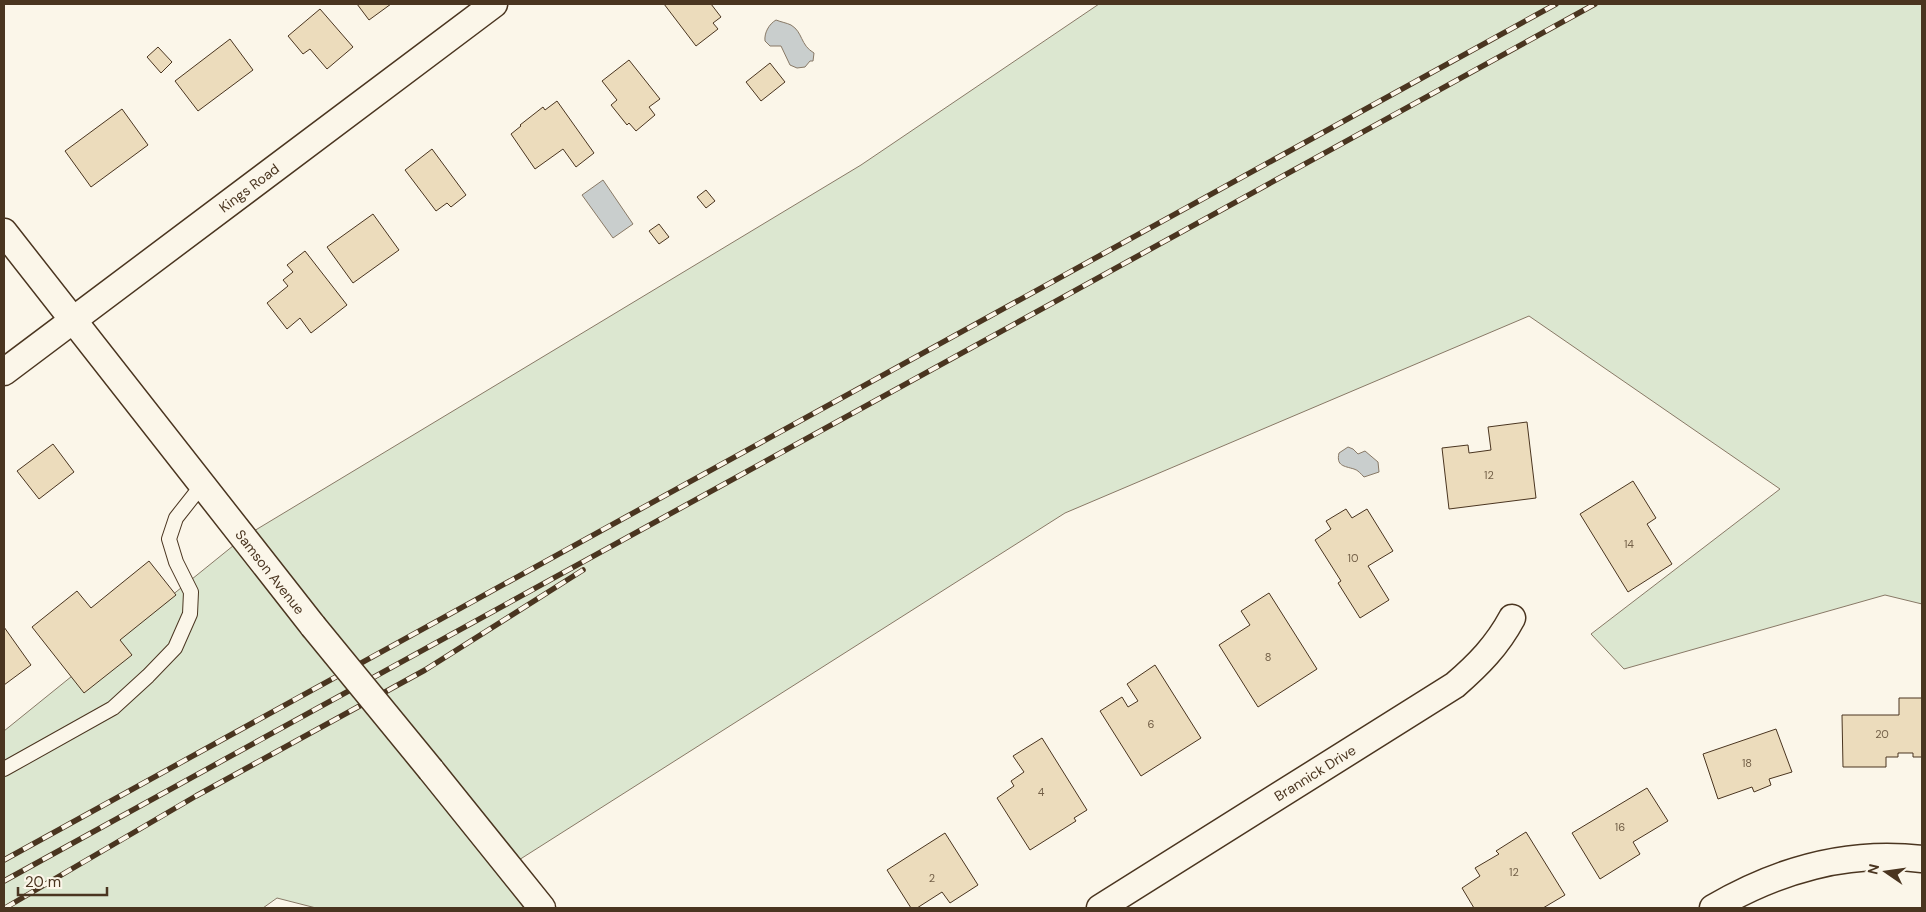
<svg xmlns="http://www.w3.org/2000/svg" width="1926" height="912" viewBox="0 0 1926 912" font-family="'DM Sans',sans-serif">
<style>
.green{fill:#dce7d0;stroke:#887966}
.water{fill:#c9cecd;stroke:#887966}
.building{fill:#ecdcbc;stroke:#4a3520}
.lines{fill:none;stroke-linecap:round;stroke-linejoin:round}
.service-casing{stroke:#4a3520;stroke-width:16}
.minor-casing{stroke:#4a3520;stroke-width:29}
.service{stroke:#fbf6e9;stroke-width:14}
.minor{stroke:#fbf6e9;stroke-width:26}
.rail-casing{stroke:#4a3520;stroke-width:5.5}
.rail{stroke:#fbf6e9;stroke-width:4;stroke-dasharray:11;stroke-linecap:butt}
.minor-bridge-casing{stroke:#4a3520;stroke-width:29;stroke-linecap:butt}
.minor-bridge{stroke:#fbf6e9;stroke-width:26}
.labels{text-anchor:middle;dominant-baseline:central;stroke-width:4;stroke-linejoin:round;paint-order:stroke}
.number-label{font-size:11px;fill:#725f47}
.street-label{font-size:14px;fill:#4a3520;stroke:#fbf6e9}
</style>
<rect width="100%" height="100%" fill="#fbf6e9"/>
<path class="green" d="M1099 4H1922V604L1885 595 1624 669 1591 634 1780 489 1529 316 1065 513 511 865 543 908H316L277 898 263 908H4V731L244 537 861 165Z"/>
<g class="water">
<path d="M776 20C781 22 787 23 791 25 803 32 800 45 814 53L813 61H810L805 67 797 68 790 65 781 46H770L765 41C764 33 769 24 776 20Z"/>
<path d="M603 180 633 224 613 238 582 195Z"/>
<path d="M1348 447 1353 449 1358 454 1365 451 1378 462 1379 472 1364 477C1361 474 1358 470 1354 469 1344 466 1336 466 1339 453Z"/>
</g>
<g class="building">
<path d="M357 4H391L369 20Z"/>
<path d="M664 4H711L721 17 713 23 718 29 696 46Z"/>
<path d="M320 9 353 47 327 69 310 49 303 54 288 36Z"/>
<path d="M230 39 253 70 198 111 175 81Z"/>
<path d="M158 47 172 62 161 73 147 57Z"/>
<path d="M629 60 660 99 649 107 655 115 636 131 629 123 627 125 611 105 617 100 602 81Z"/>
<path d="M770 63 785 82 761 101 746 82Z"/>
<path d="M557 101 594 153 576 167 563 149 535 169 511 134 521 126 520 125 543 107 545 110Z"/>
<path d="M122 109 148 145 91 187 65 151Z"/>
<path d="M432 149 466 195 451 207 447 203 436 211 405 170Z"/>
<path d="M706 190 715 201 706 208 697 197Z"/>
<path d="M373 214 399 250 353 283 327 247Z"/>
<path d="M659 224 669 237 659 244 649 231Z"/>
<path d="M305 251 347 305 311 333 300 318 287 329 267 303 288 286 283 280 293 272 287 265Z"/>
<path d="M1527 422 1536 498 1449 509 1442 448 1468 445 1469 453 1491 450 1488 427Z"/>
<path d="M53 444 74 472 39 499 17 471Z"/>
<path d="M1633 481 1656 518 1647 524 1672 564 1628 592 1580 514Z"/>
<path d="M1346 509 1352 518 1367 509 1393 551 1368 566 1389 600 1360 618 1338 583 1341 581 1315 540 1331 529 1326 521Z"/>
<path d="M149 561 176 595 120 640 132 655 84 693 32 627 77 591 91 608Z"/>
<path d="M1269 593 1317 669 1258 707 1219 645 1250 625 1241 611Z"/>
<path d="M4 627 31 665 4 685Z"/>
<path d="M1155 665 1201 738 1141 776 1100 711 1122 697 1128 707 1138 701 1127 684Z"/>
<path d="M1899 698H1922V757H1913V753H1898V757H1886V767H1843L1842 715H1899Z"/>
<path d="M1776 729 1792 772 1769 779 1771 785 1754 792 1752 787 1718 799 1703 754Z"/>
<path d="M1042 738 1087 810 1074 818 1076 821 1030 850 997 798 1014 786 1011 781 1024 772 1013 756Z"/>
<path d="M1647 788 1668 821 1633 842 1640 854 1600 879 1572 833Z"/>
<path d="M1526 832 1565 895 1543 908H1474L1462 888 1480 876 1475 868 1499 854 1496 851Z"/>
<path d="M945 833 978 885 950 903 942 892 917 908H911L887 870Z"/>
</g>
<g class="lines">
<g class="service-casing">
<path id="service" d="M4 769 113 708 148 676 175 648 190 614 191 592 176 562 169 539 176 518 202 485"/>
</g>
<g class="minor-casing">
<g id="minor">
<path d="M4 232 313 626"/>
<path d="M4 372 494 4"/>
<path d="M431 770 542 908"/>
<path d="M1100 908 1455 685C1478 665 1497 646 1512 618"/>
<path d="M1713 908C1778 870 1846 850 1922 859"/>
</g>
</g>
<use href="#service" class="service"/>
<use href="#minor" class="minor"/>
<g class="rail-casing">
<g id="rail">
<path d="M4 860 1556 4"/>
<path d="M4 881 1595 4"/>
<path d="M5 908 196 796 425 670 583 570"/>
</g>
</g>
<use href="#rail" class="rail"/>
<g class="minor-bridge-casing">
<path id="minor-bridge" d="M313 626 431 770"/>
</g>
<use href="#minor-bridge" class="minor-bridge"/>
</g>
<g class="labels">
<g class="number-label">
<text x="1489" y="475">12</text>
<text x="1629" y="544">14</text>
<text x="1353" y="558">10</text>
<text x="1268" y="657">8</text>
<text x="1151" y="724">6</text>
<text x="1882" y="734">20</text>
<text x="1747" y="763">18</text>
<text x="1041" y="792">4</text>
<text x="1620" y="827">16</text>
<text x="1514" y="872">12</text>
<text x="932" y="878">2</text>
</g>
<g class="street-label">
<text transform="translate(249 188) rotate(-37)">Kings Road</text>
<text transform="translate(270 572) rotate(52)">Samson Avenue</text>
<text transform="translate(1315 773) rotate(-32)">Brannick Drive</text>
</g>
</g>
<rect width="1926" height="912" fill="none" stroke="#4a3520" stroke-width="10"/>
<g transform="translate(1886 872) rotate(283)" stroke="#fbf6e9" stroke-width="4" paint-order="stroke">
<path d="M0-4L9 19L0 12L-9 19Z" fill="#4a3520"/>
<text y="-8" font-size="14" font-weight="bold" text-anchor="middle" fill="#4a3520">N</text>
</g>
<path d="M18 887v8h89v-8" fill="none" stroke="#4a3520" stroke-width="2.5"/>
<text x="25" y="887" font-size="15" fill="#4a3520" stroke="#fbf6e9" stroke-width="4" paint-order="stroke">20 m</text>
</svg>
